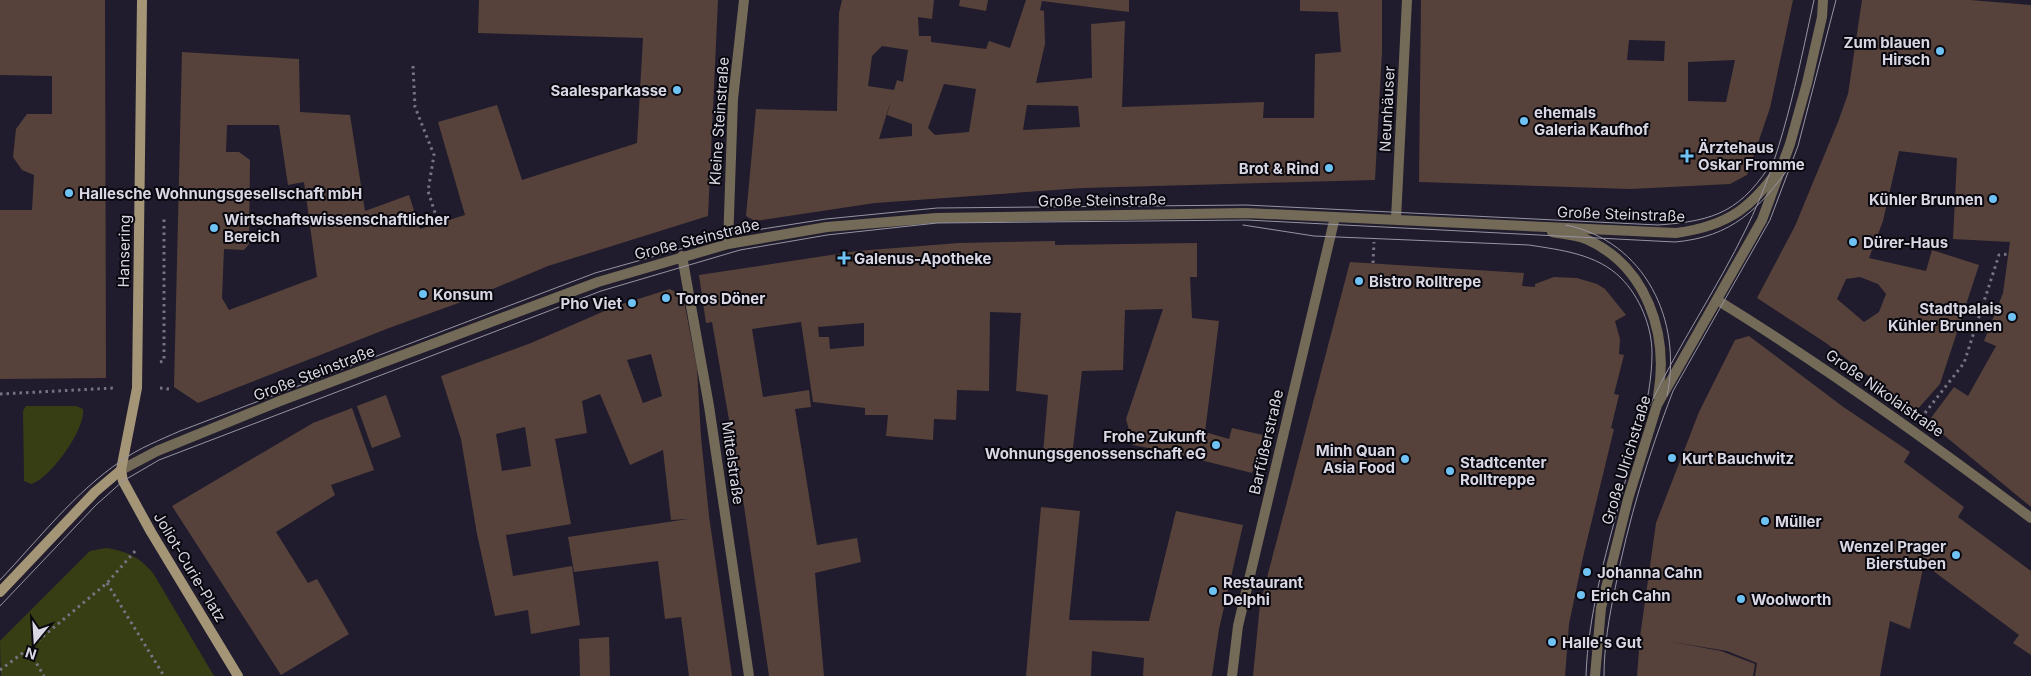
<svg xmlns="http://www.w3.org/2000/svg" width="2031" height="676" viewBox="0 0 2031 676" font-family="Inter,sans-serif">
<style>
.green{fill:#383e13}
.building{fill:#56423a;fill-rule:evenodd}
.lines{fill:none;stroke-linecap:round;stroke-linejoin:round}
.path{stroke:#777382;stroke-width:3;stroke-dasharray:2.5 4;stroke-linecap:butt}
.street{stroke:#736a57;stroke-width:10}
.secondary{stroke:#a49577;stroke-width:10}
.tram{stroke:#9794a2;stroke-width:1}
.poi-dot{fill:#6fc2f4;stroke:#0a080f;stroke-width:2}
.labels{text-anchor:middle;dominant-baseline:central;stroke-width:4;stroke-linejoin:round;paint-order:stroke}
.poi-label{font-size:15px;font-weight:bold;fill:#d9d7e3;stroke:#0a080f;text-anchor:start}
.street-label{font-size:15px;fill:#d9d7e3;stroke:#0a080f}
</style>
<rect width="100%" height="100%" fill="#201c2d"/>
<g class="green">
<path d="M26 406H76L83 409C86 429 50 479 31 484L24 481V476L23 411Z"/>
<path d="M106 548C127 551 139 557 153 573L214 676H1L0 641 90 551Z"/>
</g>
<g class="building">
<path d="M0 0H105L106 378 0 379V210H32L34 175 22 170 13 157 16 129 27 114H52V76L0 75Z"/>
<path d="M479 0H718L708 216 548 266 464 301 389 328 198 403 174 387 182 52 299 59 300 112 350 115 365 211 409 195 420 229 465 215 438 122 497 105 522 180 637 143 643 38 478 33ZM227 125H279L288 185 304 182 317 277 229 310 222 298 224 249 244 250 249 244 250 160 239 152H226Z"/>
<path d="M842 0H934L932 19 918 17 919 36H931V42L986 49 989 41 1010 48 1026 0H1129V12L1042 1 1040 10 1044 11 1045 44 1036 83 1092 78 1091 24 1125 21 1122 107 1264 102 1263 118H1314L1315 54 1341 52 1338 12 1300 11V0H1382V52L1375 180 1082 188 875 203 755 221 746 216 756 109 837 111 839 13ZM882 46 908 50 903 82 897 80 894 90 868 86 872 56ZM944 84 976 89 969 132 935 135 928 128ZM891 100 887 115 912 124V136L879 139ZM1027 105 1078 106 1080 127 1023 130Z"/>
<path d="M960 0H988L986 11 959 6Z"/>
<path d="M1421 0H1793L1770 108 1747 175 1730 184 1631 189 1419 182ZM1629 40 1665 41 1664 61 1627 60ZM1735 60 1726 102 1688 101V62Z"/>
<path d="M1862 0H1970L2031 5V507L1928 422 1954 387 1968 396 1996 346 1984 341 2003 293 2010 242 1953 239 1957 158 1899 151 1883 221 1869 258 1926 271 1932 250 1979 265 1940 384 1915 412 1826 343 1757 298 1795 226 1838 122 1848 94ZM1860 277 1878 284 1886 294 1879 312 1864 322 1837 299 1846 279Z"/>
<path d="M1055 241V245L1197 243V277H1190L1192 318 1219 321 1205 432 1229 439 1232 428 1263 435 1252 473 1169 452 1133 445 1126 419 1163 309 1125 310 1123 370 1082 371 1072 456 1043 453 1048 395 1016 391 1021 313 990 312 989 391 957 390 956 420 934 419 933 440 886 436 888 415H865V408L813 402 801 322 752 329 763 397 809 390 811 407 795 409 817 545 857 538 861 562 815 573 824 676H769L744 506 712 322 706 323 699 275 857 251 959 243ZM864 323V346L830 349 829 337H819L818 327Z"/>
<path d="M1350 262 1524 273 1522 286 1535 287V284L1554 277 1577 278 1597 284 1605 289 1626 315 1615 321 1620 339 1619 354 1624 355 1614 394 1619 395 1611 428 1614 429 1583 557 1569 624 1565 676H1253L1260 604Z"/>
<path d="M670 289 683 296 697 368 701 437 709 516 732 676H689L681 617 665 619 658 561 574 572 568 537 688 519 671 520 663 450 630 465 600 394 582 401 587 433 555 439 571 524 506 535 513 576 572 566 580 625 531 634 528 610 495 616 477 534 461 439 441 376 531 343 616 306ZM651 354 662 396 643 403 627 360ZM525 427 531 466 502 471 496 434Z"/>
<path d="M1749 336 1842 406 1910 452 1904 462 1964 507 1958 517 2031 571V655L2013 643 2019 635 1924 564 1910 629 1890 621 1880 676H1755L1757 663 1727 651 1667 641 1721 651 1755 664 1753 676H1637L1640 637 1656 523 1699 412 1735 340Z"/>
<path d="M386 395 401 437 372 448 357 406Z"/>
<path d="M352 408 374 470 331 485 335 495 276 532 308 583 317 579 349 634 281 675 172 506 313 423Z"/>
<path d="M1041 507 1080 511 1069 620 1149 621 1176 511 1243 525 1219 629 1212 676H1143L1144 658 1092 651 1091 676H1026Z"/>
<path d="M609 637 610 676H580L579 639Z"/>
</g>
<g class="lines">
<g class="path">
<path d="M413 66 415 107 434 155 428 191 438 222"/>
<path d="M1373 263 1374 242"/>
<path d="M160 362 164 361V219"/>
<path d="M160 388 169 389"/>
<path d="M0 394 114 388"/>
<path d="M1925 413 1964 363 1999 255 2009 254"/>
<path d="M107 583 164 676"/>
<path d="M28 649 107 583 136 550"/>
<path d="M0 670 28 649 44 676"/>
</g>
<g class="street">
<path d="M1396 219 1407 0"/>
<path d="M1552 232C1563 234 1576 235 1586 239 1647 266 1669 334 1658 396"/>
<path d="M728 244 733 99 744 0"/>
<path d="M682 256 709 406 749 676"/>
<path d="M1717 300C1826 367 1929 441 2031 518"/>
<path d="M121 470 157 451 280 401 598 282 728 244 827 227 936 218 1246 213 1676 233C1729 226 1755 206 1784 161"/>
<path d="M1232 676 1238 626 1335 217"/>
<path d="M1595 676 1601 608 1628 499 1657 405 1762 220 1790 144 1807 83 1822 17 1823 0"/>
</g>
<g class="secondary">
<path d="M142 0 137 388 121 470 123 481 151 532 238 676"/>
<path d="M0 592 95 492 121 470"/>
</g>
<g class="tram">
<path d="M1243 225 1314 236 1529 245C1561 250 1597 254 1621 278 1640 297 1652 327 1652 353 1652 403 1633 450 1621 497 1605 556 1588 616 1586 676"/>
<path d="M1566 225C1645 241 1683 321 1667 396"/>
<path d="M1650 405C1679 344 1717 289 1746 229 1782 157 1797 78 1814 0"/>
<path d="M0 580C38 540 75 492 121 461 139 448 160 440 180 431L595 273 737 233 826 219 937 208 1246 205 1658 225C1716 221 1742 211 1774 159"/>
<path d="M0 606 96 505 123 481 159 460 601 291 740 250 827 235 937 223 1247 220 1675 242C1732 237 1759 209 1791 165"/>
<path d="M1604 676C1604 647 1609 617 1615 589 1628 521 1648 456 1673 391L1770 220 1798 146 1836 0"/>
</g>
</g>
<g class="poi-dot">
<circle cx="1940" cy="51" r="5"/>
<circle cx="677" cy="90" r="5"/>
<circle cx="1524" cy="121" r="5"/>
<path d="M1684.5 148.5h5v5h5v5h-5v5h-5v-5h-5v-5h5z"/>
<circle cx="1329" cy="168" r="5"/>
<circle cx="69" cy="193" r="5"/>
<circle cx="1993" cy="199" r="5"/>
<circle cx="214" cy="228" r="5"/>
<circle cx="1853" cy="242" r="5"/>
<path d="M841.5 250.5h5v5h5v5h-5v5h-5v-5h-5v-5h5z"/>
<circle cx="1359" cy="281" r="5"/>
<circle cx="423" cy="294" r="5"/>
<circle cx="666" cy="298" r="5"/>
<circle cx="632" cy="303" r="5"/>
<circle cx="2012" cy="317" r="5"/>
<circle cx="1216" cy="445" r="5"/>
<circle cx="1672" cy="458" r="5"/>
<circle cx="1405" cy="459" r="5"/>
<circle cx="1450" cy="471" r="5"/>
<circle cx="1765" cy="521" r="5"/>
<circle cx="1956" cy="555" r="5"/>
<circle cx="1587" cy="572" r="5"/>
<circle cx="1213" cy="591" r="5"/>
<circle cx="1581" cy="595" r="5"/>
<circle cx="1741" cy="599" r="5"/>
<circle cx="1552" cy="642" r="5"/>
</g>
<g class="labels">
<g class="poi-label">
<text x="1930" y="42" text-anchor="end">Zum blauen<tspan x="1930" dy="17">Hirsch</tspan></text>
<text x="667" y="90" text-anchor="end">Saalesparkasse</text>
<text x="1534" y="112">ehemals<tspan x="1534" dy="17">Galeria Kaufhof</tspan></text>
<text x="1698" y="147">Ärztehaus<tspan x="1698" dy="17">Oskar Fromme</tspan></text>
<text x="1319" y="168" text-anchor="end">Brot &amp; Rind</text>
<text x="79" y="193">Hallesche Wohnungsgesellschaft mbH</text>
<text x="1983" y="199" text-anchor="end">Kühler Brunnen</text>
<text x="224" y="219">Wirtschaftswissenschaftlicher<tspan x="224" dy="17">Bereich</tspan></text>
<text x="1863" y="242">Dürer-Haus</text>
<text x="854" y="258">Galenus-Apotheke</text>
<text x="1369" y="281">Bistro Rolltrepe</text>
<text x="433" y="294">Konsum</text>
<text x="676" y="298">Toros Döner</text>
<text x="622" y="303" text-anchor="end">Pho Viet</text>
<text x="2002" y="308" text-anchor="end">Stadtpalais<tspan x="2002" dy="17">Kühler Brunnen</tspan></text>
<text x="1206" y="436" text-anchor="end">Frohe Zukunft<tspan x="1206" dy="17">Wohnungsgenossenschaft eG</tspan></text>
<text x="1395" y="450" text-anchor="end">Minh Quan<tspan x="1395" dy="17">Asia Food</tspan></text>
<text x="1682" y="458">Kurt Bauchwitz</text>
<text x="1460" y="462">Stadtcenter<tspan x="1460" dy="17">Rolltreppe</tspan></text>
<text x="1775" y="521">Müller</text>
<text x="1946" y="546" text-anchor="end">Wenzel Prager<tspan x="1946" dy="17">Bierstuben</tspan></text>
<text x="1597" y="572">Johanna Cahn</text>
<text x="1223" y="582">Restaurant<tspan x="1223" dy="17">Delphi</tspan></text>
<text x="1591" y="595">Erich Cahn</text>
<text x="1751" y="599">Woolworth</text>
<text x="1562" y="642">Halle's Gut</text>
</g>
<g class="street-label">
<text transform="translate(1387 109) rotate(-87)">Neunhäuser</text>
<text transform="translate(719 121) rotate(-86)">Kleine Steinstraße</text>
<text transform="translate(1102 200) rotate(-1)">Große Steinstraße</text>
<text transform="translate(1621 214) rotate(2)">Große Steinstraße</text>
<text transform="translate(697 239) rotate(-14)">Große Steinstraße</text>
<text transform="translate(124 251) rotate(-89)">Hansering</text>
<text transform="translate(314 373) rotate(-21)">Große Steinstraße</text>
<text transform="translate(1885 393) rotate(35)">Große Nikolaistraße</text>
<text transform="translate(1266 442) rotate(-77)">Barfüßerstraße</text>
<text transform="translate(1626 460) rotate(-73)">Große Ulrichstraße</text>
<text transform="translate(733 463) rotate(82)">Mittelstraße</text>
<text transform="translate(190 567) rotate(59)">Joliot-Curie-Platz</text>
</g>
</g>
<g transform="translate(35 641) rotate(198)" stroke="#0a080f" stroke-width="4" paint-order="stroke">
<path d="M0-4L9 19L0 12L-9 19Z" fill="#d9d7e3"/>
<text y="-8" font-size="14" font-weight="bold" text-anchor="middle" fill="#d9d7e3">N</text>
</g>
</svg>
